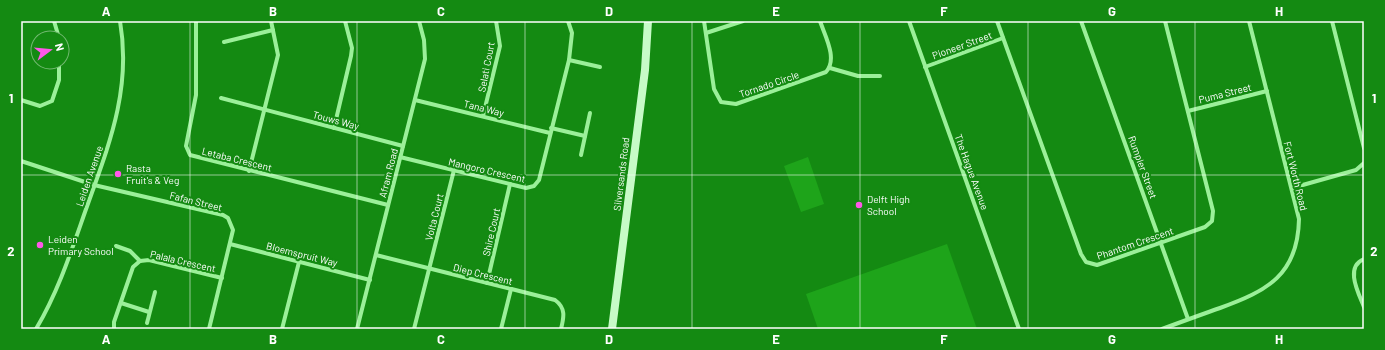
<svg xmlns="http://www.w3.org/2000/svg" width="1385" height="350" viewBox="0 0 1385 350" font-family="Barlow,sans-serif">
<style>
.green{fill:#1ea41a}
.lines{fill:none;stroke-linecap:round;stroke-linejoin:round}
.street{stroke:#9bf099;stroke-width:4}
.secondary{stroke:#c7fbc7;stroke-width:8}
.grid{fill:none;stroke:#fff;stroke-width:1;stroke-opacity:0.55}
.poi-dot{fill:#ff58e9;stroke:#148a12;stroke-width:1.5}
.labels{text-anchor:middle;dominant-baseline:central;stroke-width:4;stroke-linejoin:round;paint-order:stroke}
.street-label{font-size:10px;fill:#fff;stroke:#148a12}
.poi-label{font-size:10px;fill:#fff;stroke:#148a12;text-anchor:start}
.neatline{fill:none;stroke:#fff;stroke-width:1.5}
.grid-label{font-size:13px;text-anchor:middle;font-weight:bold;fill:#fff}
</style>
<rect width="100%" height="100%" fill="#148a12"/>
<g class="green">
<path d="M808 157 824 204 801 212 784 166Z"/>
<path d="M947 244 977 329H818L806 294Z"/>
</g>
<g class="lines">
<g class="street">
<path d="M54 21 59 38"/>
<path d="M196 21V95L186 146 190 155 388 205"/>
<path d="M704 21 714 89 721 102 736 104 826 72C838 59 825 36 820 21"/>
<path d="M909 21 1019 329"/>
<path d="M997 21 1081 254 1086 262 1097 265 1205 227 1212 221 1213 211 1165 21"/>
<path d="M1081 21 1188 319"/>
<path d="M1332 21 1364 148"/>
<path d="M706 33 743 21"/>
<path d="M224 42 273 30"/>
<path d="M569 60 600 67"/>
<path d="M925 67 1003 38"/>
<path d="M830 68 858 76H880"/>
<path d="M221 98 403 146"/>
<path d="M21 100 40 106 52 101 59 80V62"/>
<path d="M415 100 550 133"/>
<path d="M1188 111 1267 91"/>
<path d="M483 116 500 46 496 21"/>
<path d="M334 128 351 56 352 48 345 21"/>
<path d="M551 128 585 136"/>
<path d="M581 155 590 113"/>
<path d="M400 157 526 188 534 186 539 180 569 60 572 33 568 21"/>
<path d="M21 161 94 185 223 215 228 218 233 230 209 329"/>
<path d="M249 171 278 55 271 21"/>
<path d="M1292 188 1356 170 1364 163"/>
<path d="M230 244 370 280"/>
<path d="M116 246 130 251 140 261"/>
<path d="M376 255 555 300C566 308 564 317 561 329"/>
<path d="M1364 259C1344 267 1359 294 1364 307"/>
<path d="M487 283 510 184"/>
<path d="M121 303 149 312"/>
<path d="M147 323 155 292"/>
<path d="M36 329C58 292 71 252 85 212 108 147 132 91 120 21"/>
<path d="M114 329V322L133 267 140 261 149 260 222 278"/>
<path d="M282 329 299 262"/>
<path d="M357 329 425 59 424 40 419 21"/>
<path d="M414 329 454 170"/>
<path d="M501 329 511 289"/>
<path d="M1162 329C1181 322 1200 315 1220 308 1267 291 1298 275 1299 219L1249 21"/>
</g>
<path class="secondary" d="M612 329 645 70 648 21"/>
</g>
<path class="grid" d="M190 21V329M357 21V329M525 21V329M692 21V329M860 21V329M1028 21V329M1195 21V329M21 175H1364"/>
<g class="poi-dot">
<circle cx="118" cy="174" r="4"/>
<circle cx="859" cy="205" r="4"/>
<circle cx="40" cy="245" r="4"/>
</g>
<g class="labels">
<g class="street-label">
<text transform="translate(962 45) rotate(-20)">Pioneer Street</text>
<text transform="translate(486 67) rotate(-79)">Selati Court</text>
<text transform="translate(769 84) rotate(-19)">Tornado Circle</text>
<text transform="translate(1225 93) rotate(-14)">Puma Street</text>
<text transform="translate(484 108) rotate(14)">Tana Way</text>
<text transform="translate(336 120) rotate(15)">Touws Way</text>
<text transform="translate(237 159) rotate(14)">Letaba Crescent</text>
<text transform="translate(1143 167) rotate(70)">Rumpler Street</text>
<text transform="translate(487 170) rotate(13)">Mangoro Crescent</text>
<text transform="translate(972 172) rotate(70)">The Hague Avenue</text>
<text transform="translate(388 173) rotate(-76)">Afram Road</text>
<text transform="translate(621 174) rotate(-83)">Silversands Road</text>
<text transform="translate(89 176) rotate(-71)">Leiden Avenue</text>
<text transform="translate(1296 176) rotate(76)">Fort Worth Road</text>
<text transform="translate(196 201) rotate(14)">Fafan Street</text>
<text transform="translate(434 217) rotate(-76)">Volta Court</text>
<text transform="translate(491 232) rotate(-77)">Shire Court</text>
<text transform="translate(1135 243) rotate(-19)">Phantom Crescent</text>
<text transform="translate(302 254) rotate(14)">Bloemspruit Way</text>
<text transform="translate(183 261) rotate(13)">Palala Crescent</text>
<text transform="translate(483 274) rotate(14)">Diep Crescent</text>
</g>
<g class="poi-label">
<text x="126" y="168">Rasta<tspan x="126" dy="12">Fruit's &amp; Veg</tspan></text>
<text x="867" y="199">Delft High<tspan x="867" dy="12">School</tspan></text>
<text x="48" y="239">Leiden<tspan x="48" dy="12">Primary School</tspan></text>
</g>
</g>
<rect width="1385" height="350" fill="none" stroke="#148a12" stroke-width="44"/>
<g transform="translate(50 50) rotate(74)"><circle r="19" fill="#148a12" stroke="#72b971"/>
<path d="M0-3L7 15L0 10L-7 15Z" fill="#ff58e9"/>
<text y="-6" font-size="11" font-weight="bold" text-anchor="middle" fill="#ffffff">N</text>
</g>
<rect x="22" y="22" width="1341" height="306" class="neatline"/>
<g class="grid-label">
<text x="106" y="16">A</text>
<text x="273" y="16">B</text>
<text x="441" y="16">C</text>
<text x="609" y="16">D</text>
<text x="776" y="16">E</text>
<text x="944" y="16">F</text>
<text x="1112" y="16">G</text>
<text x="1279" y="16">H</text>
<text x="11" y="103">1</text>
<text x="1374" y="103">1</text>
<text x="11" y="256">2</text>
<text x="1374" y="256">2</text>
<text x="106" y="344">A</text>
<text x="273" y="344">B</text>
<text x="441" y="344">C</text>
<text x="609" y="344">D</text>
<text x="776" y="344">E</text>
<text x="944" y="344">F</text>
<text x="1112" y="344">G</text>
<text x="1279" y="344">H</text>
</g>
</svg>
